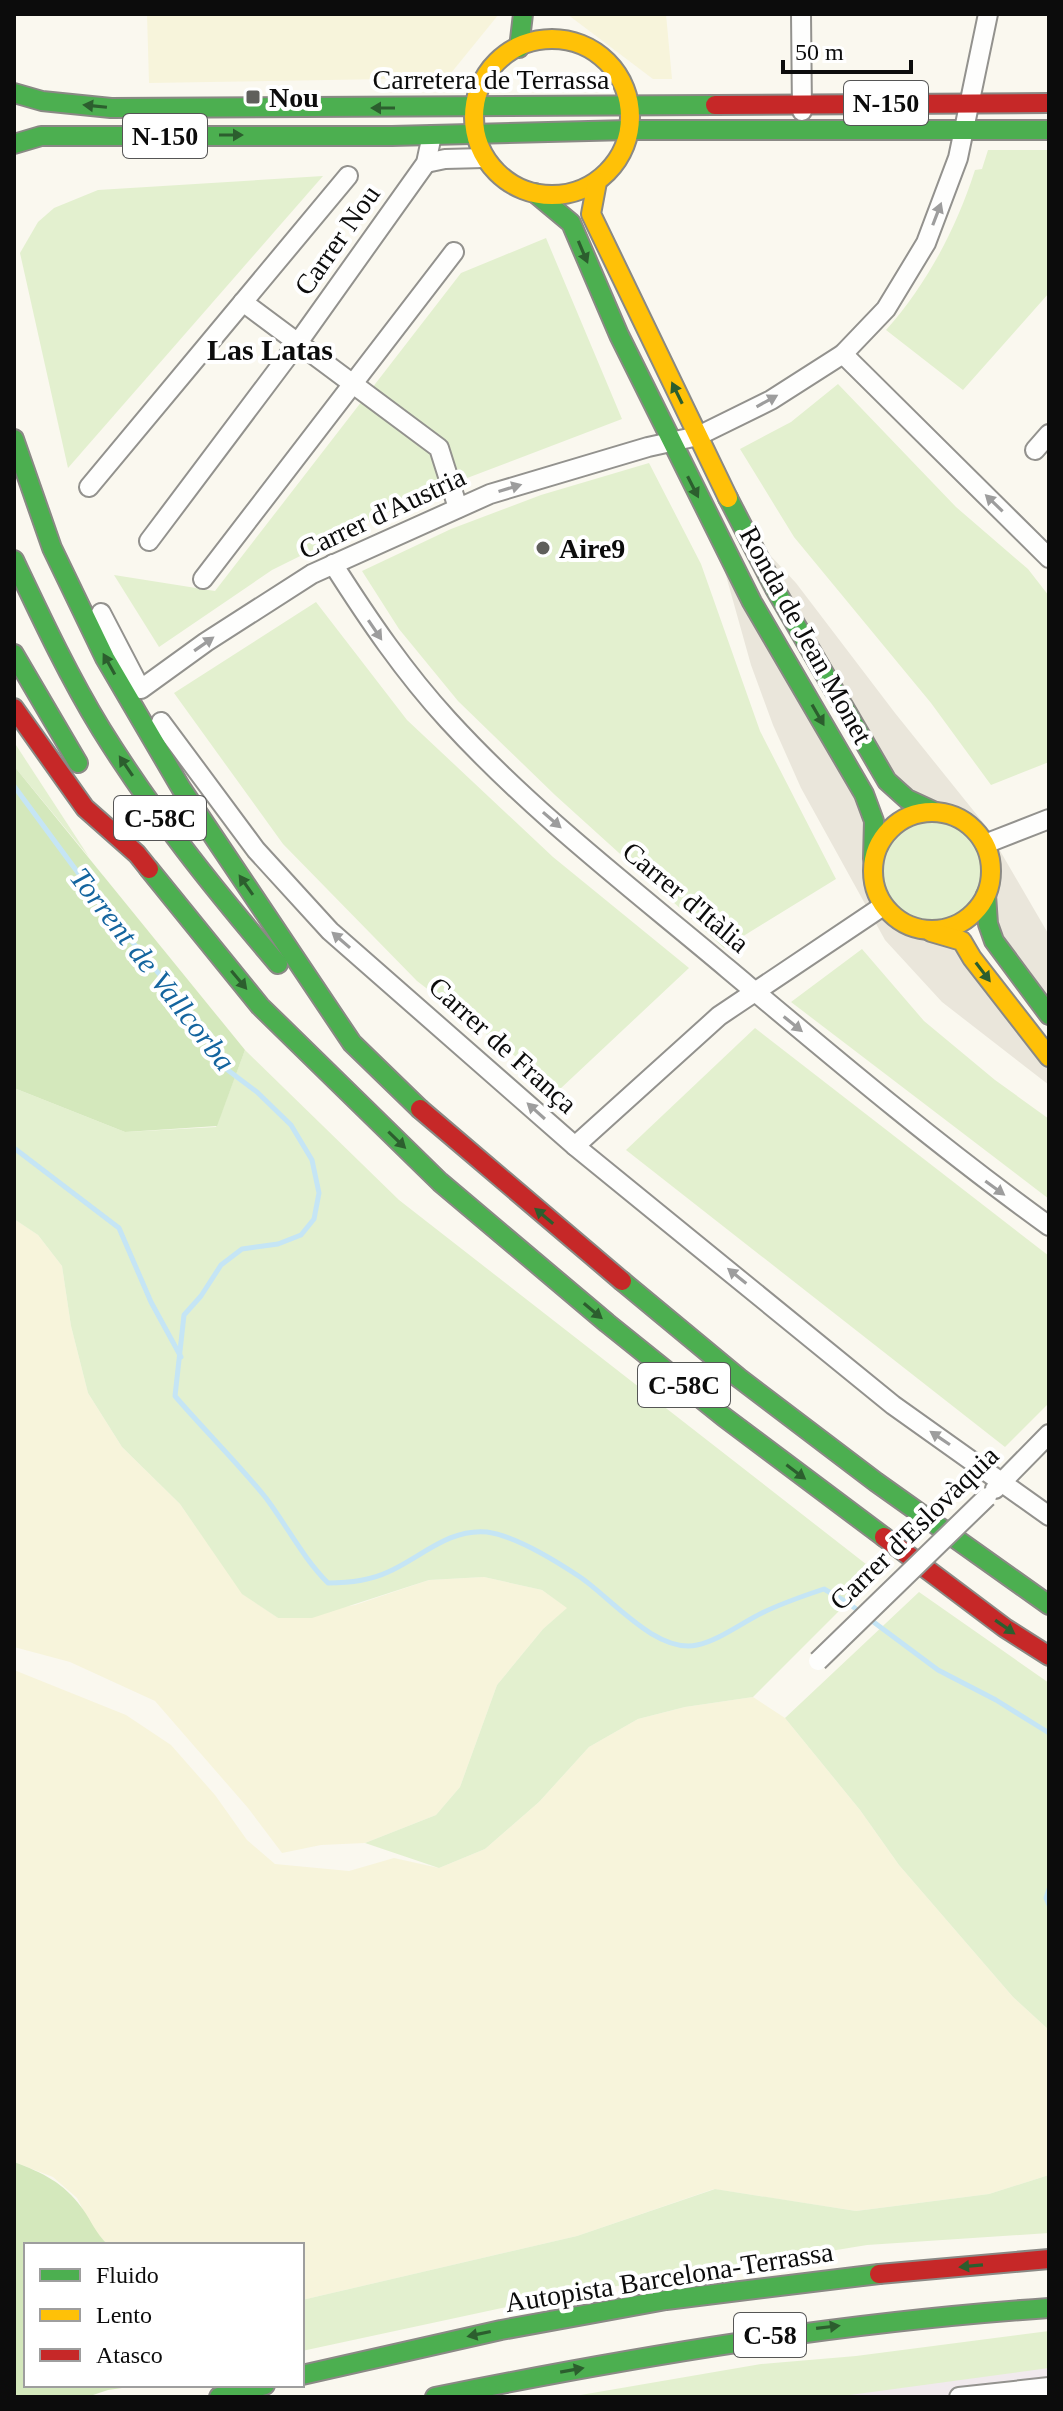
<svg xmlns="http://www.w3.org/2000/svg" width="1063" height="2411" viewBox="0 0 1063 2411" font-family="Georgia,serif">
<style>
.industrial{fill:#f1eaed}
.farmland{fill:#f7f4db}
.green{fill:#e3f0cf}
.forest{fill:#d4e8bc}
.plaza{fill:#eae6db}
.lines{fill:none;stroke-linecap:round;stroke-linejoin:round}
.stream{stroke:#c5e5f5;stroke-width:5}
.street-casing{stroke:#93928e;stroke-width:22}
.fast-casing{stroke:#8a8985;stroke-width:22}
.slow-casing{stroke:#8a8985;stroke-width:22}
.jam-casing{stroke:#8a8985;stroke-width:22}
.street{stroke:#fefefd;stroke-width:18}
.fast{stroke:#4caf50;stroke-width:18}
.slow{stroke:#ffc107;stroke-width:18}
.jam{stroke:#c62828;stroke-width:18}
.street-bridge-casing{stroke:#93928e;stroke-width:22;stroke-linecap:butt}
.street-bridge{stroke:#fefefd;stroke-width:18}
.oneway{fill:#2c5e2e}
.oneway2{fill:#9d9d9d}
.poi-dot{fill:#5f5f5b;stroke:#fff;stroke-width:3}
.labels{text-anchor:middle;dominant-baseline:central;stroke-width:8;stroke-linejoin:round;paint-order:stroke}
.shield{fill:#fff;stroke:#555;stroke-width:2}
.shield-label{font-size:26px;font-weight:bold;fill:#0c0c0c}
.street-label{font-size:28px;fill:#0c0c0c;stroke:#fff}
.poi-label{font-size:28px;font-weight:bold;fill:#0c0c0c;stroke:#fff;text-anchor:start}
.neighbourhood-label{font-size:30px;font-weight:bold;fill:#0c0c0c;stroke:#fff}
.water-label{font-size:30px;font-style:italic;fill:#14659f;stroke:#fff}
</style>
<rect width="100%" height="100%" fill="#faf8ef"/>
<path class="industrial" d="M1049 2349V2397H654Z"/>
<g class="farmland">
<path d="M147 14H499L447 78 149 83Z"/>
<path d="M567 14H666L672 79H653Z"/>
<path d="M14 1219 38 1235 62 1266 71 1326 88 1393 122 1447 180 1504 243 1594 278 1618 355 1605 429 1580 484 1577 542 1590 568 1608 543 1629 497 1685 460 1787 436 1815 365 1843 321 1845 282 1853 248 1808 155 1701 70 1662 14 1647Z"/>
<path d="M14 1670 126 1715 171 1745 215 1795 247 1840 275 1864 349 1871 394 1858 439 1868 485 1849 539 1802 589 1747 638 1719 685 1707 753 1697 785 1718 860 1810 899 1865 1013 1997 1049 2030V2175L989 2194 856 2211 714 2189 577 2236 302 2300V2245H108L93 2229 77 2198 53 2177 14 2162Z"/>
</g>
<g class="green">
<path d="M988 150H1049V293L963 390 886 330C927 284 956 229 975 170L982 169Z"/>
<path d="M323 176 68 468 20 253 38 222 54 208 98 190Z"/>
<path d="M546 238 622 419 425 494 272 570 159 647 114 575 215 591 461 273Z"/>
<path d="M838 384 956 507 1028 569 1049 596V762L991 785 931 703 794 537 740 449 791 422Z"/>
<path d="M649 463 701 564 760 731 836 879 724 948 555 795 458 701 399 629 362 571 451 529 541 495Z"/>
<path d="M316 602 407 720 553 857 689 968 559 1090 417 981 283 844 174 693Z"/>
<path d="M14 742 89 857 14 766Z"/>
<circle cx="931" cy="871" r="52"/>
<path d="M862 949 924 1021 995 1080 1049 1119V1199L791 1002Z"/>
<path d="M755 1028 1049 1256V1403L1005 1447 626 1150Z"/>
<path d="M245 1050 399 1200 871 1568 862 1588 753 1697 685 1707 638 1719 589 1747 539 1802 485 1849 439 1868 365 1843 436 1815 460 1787 497 1685 543 1629 567 1608 542 1590 484 1577 429 1580 312 1618H278L242 1594 180 1504 122 1447 88 1393 71 1326 62 1266 38 1235 14 1219V1088L125 1132 216 1127Z"/>
<path d="M919 1592 1049 1683V2030L1013 1997 899 1865 860 1810 785 1718Z"/>
<path d="M1049 2175V2233L867 2245 562 2295 302 2351V2300L577 2236 715 2189 856 2211 989 2194Z"/>
<path d="M1049 2331V2368L835 2397H569L761 2364 856 2356Z"/>
</g>
<g class="forest">
<path d="M14 766 245 1050 217 1126 125 1132 14 1088Z"/>
<path d="M14 2162C43 2173 63 2182 82 2208 92 2222 95 2232 108 2245H26V2385H143L108 2390 87 2397H14Z"/>
</g>
<g class="plaza">
<path d="M711 522 864 794 873 859 874 888 883 906 891 915 909 926 962 941 1049 1057V1085L942 1002 885 940 801 788 773 725 751 665Z"/>
<path d="M742 525 796 583 895 713 985 825 1049 935V1015L994 941 986 895 991 864 985 844 969 824 950 815 910 803Z"/>
</g>
<g class="lines">
<g class="stream">
<path d="M14 786 104 908 216 1042 225 1068 257 1092 291 1125 312 1160 319 1193 314 1219 301 1235 278 1244 242 1249 221 1265 201 1296 184 1315 175 1396C205 1431 237 1462 266 1498 287 1526 303 1558 328 1583 349 1583 369 1581 388 1572 420 1558 449 1528 487 1532 515 1536 556 1561 580 1577 610 1597 656 1654 697 1645 718 1641 743 1622 762 1613 782 1603 803 1596 824 1589L848 1603 938 1670 996 1700 1049 1733"/>
<path d="M14 1148 119 1228 151 1302 181 1357"/>
<path d="M1049 1889 1046 1898 1049 1905"/>
</g>
<g class="street-casing">
<g id="street">
<path d="M801 14 802 111"/>
<path d="M426 163 445 159 484 158"/>
<path d="M243 302 439 448 458 508"/>
<path d="M843 354 1049 558"/>
<path d="M1035 450 1049 434"/>
<path d="M89 487 348 176"/>
<path d="M149 541 297 344 426 163 432 135"/>
<path d="M333 564C368 619 404 672 448 720 532 812 633 889 728 969 833 1057 938 1146 1049 1226"/>
<path d="M203 579 454 252"/>
<path d="M101 613 139 686"/>
<path d="M141 689 206 642 312 574 490 494 648 447 698 436 771 400 843 354 886 309 926 243 958 158 988 14"/>
<path d="M161 722 256 850 330 931 575 1146 893 1405 1049 1516"/>
<path d="M985 844 1049 819"/>
<path d="M575 1146 719 1016 883 906"/>
<path d="M995 1489 1049 1434"/>
<path d="M959 2397 1049 2387"/>
</g>
</g>
<g class="fast-casing">
<g id="fast">
<path d="M519 48 523 14"/>
<path d="M14 93 42 101 111 108 715 105"/>
<path d="M14 144 41 136H392L629 130H1049"/>
<path d="M535 193 571 223 619 335 752 602 864 794 874 821 873 859"/>
<path d="M14 439 52 548 105 658 181 788 352 1043 420 1109"/>
<path d="M728 498 775 589 887 781 907 799 933 811"/>
<path d="M14 560C41 617 68 675 101 729 153 813 214 889 278 964"/>
<path d="M14 654 78 763"/>
<path d="M149 869 260 1006 440 1182 607 1323 724 1417 884 1537"/>
<path d="M986 895 988 924 994 941 1049 1015"/>
<path d="M622 1281 739 1378 876 1482 1049 1605"/>
<path d="M302 2375 501 2330 666 2300 879 2274"/>
<path d="M219 2397 265 2385"/>
<path d="M435 2397C638 2356 842 2322 1049 2308"/>
</g>
</g>
<g class="slow-casing">
<g id="slow">
<circle cx="552" cy="117" r="78"/>
<path d="M597 182 591 214 728 498"/>
<circle cx="932" cy="871" r="59"/>
<path d="M931 932 962 941 972 958 1049 1057"/>
</g>
</g>
<g class="jam-casing">
<g id="jam">
<path d="M715 105 1049 103"/>
<path d="M14 708 85 808 137 854 149 869"/>
<path d="M420 1109 622 1281"/>
<path d="M884 1537 1005 1628 1049 1656"/>
<path d="M879 2274 1049 2259"/>
</g>
</g>
<use href="#street" class="street"/>
<use href="#fast" class="fast"/>
<use href="#slow" class="slow"/>
<use href="#jam" class="jam"/>
<g class="street-bridge-casing">
<path id="street-bridge" d="M818 1661 987 1497"/>
</g>
<use href="#street-bridge" class="street-bridge"/>
</g>
<defs><path id="oneway-solid" d="M-6-.8H1V-3.2L6.5 0L1 3.2V.8H-6Z" transform="scale(2)"/></defs>
<g class="oneway">
<use href="#oneway-solid" transform="translate(95 106) rotate(-174)"/>
<use href="#oneway-solid" transform="translate(383 108) rotate(180)"/>
<use href="#oneway-solid" transform="translate(231 135)"/>
<use href="#oneway-solid" transform="translate(583 252) rotate(67)"/>
<use href="#oneway-solid" transform="translate(677 393) rotate(-116)"/>
<use href="#oneway-solid" transform="translate(693 487) rotate(63)"/>
<use href="#oneway-solid" transform="translate(109 664) rotate(-119)"/>
<use href="#oneway-solid" transform="translate(818 715) rotate(60)"/>
<use href="#oneway-solid" transform="translate(126 766) rotate(-124)"/>
<use href="#oneway-solid" transform="translate(246 885) rotate(-125)"/>
<use href="#oneway-solid" transform="translate(983 972) rotate(53)"/>
<use href="#oneway-solid" transform="translate(239 980) rotate(50)"/>
<use href="#oneway-solid" transform="translate(397 1140) rotate(44)"/>
<use href="#oneway-solid" transform="translate(544 1216) rotate(-140)"/>
<use href="#oneway-solid" transform="translate(593 1311) rotate(40)"/>
<use href="#oneway-solid" transform="translate(796 1472) rotate(37)"/>
<use href="#oneway-solid" transform="translate(1005 1627) rotate(35)"/>
<use href="#oneway-solid" transform="translate(971 2266) rotate(175)"/>
<use href="#oneway-solid" transform="translate(828 2327) rotate(-7)"/>
<use href="#oneway-solid" transform="translate(479 2334) rotate(168)"/>
<use href="#oneway-solid" transform="translate(572 2370) rotate(-10)"/>
</g>
<g class="oneway2">
<use href="#oneway-solid" transform="translate(937 214) rotate(-69)"/>
<use href="#oneway-solid" transform="translate(767 401) rotate(-29)"/>
<use href="#oneway-solid" transform="translate(510 488) rotate(-17)"/>
<use href="#oneway-solid" transform="translate(994 503) rotate(-136)"/>
<use href="#oneway-solid" transform="translate(375 630) rotate(56)"/>
<use href="#oneway-solid" transform="translate(204 644) rotate(-35)"/>
<use href="#oneway-solid" transform="translate(552 820) rotate(41)"/>
<use href="#oneway-solid" transform="translate(341 940) rotate(-139)"/>
<use href="#oneway-solid" transform="translate(793 1024) rotate(39)"/>
<use href="#oneway-solid" transform="translate(536 1111) rotate(-138)"/>
<use href="#oneway-solid" transform="translate(995 1188) rotate(36)"/>
<use href="#oneway-solid" transform="translate(737 1276) rotate(-141)"/>
<use href="#oneway-solid" transform="translate(940 1438) rotate(-146)"/>
</g>
<g class="poi-dot">
<rect x="245" y="89" width="16" height="16" rx="4"/>
<circle cx="543" cy="548" r="8"/>
</g>
<g class="labels">
<g class="shield">
<rect x="844" y="81" width="84" height="44" rx="6"/>
<rect x="123" y="114" width="84" height="44" rx="6"/>
<rect x="114" y="796" width="92" height="44" rx="6"/>
<rect x="638" y="1363" width="92" height="44" rx="6"/>
<rect x="734" y="2313" width="72" height="44" rx="6"/>
</g>
<g class="shield-label">
<text x="886" y="103">N-150</text>
<text x="165" y="136">N-150</text>
<text x="160" y="818">C-58C</text>
<text x="684" y="1385">C-58C</text>
<text x="770" y="2335">C-58</text>
</g>
<g class="street-label">
<text x="491" y="79">Carretera de Terrassa</text>
<text transform="translate(337 240) rotate(-55)">Carrer Nou</text>
<text transform="translate(382 513) rotate(-25)">Carrer d'Austria</text>
<text transform="translate(806 635) rotate(61)">Ronda de Jean Monet</text>
<text transform="translate(686 897) rotate(40)">Carrer d'Itàlia</text>
<text transform="translate(503 1045) rotate(42)">Carrer de França</text>
<text transform="translate(914 1528) rotate(-44)">Carrer d'Eslovàquia</text>
<text transform="translate(669 2277) rotate(-9)">Autopista Barcelona-Terrassa</text>
</g>
<g class="poi-label">
<text x="269" y="97">Nou</text>
<text x="559" y="548">Aire9</text>
</g>
<g class="neighbourhood-label">
<text x="270" y="349">Las Latas</text>
</g>
<g class="water-label">
<text transform="translate(153 969) rotate(52)">Torrent de Vallcorba</text>
</g>
</g>
<rect width="1063" height="2411" fill="none" stroke="#0c0c0c" stroke-width="32"/>
<rect x="24" y="2243" width="280" height="144" fill="#ffffff" stroke="#9e9e9e" stroke-width="2"/>
<rect x="40" y="2269" width="40" height="12" fill="#4caf50" stroke="#9e9e9e" stroke-width="2"/>
<text x="96" y="2283" font-size="24" fill="#0c0c0c">Fluido</text>
<rect x="40" y="2309" width="40" height="12" fill="#ffc107" stroke="#9e9e9e" stroke-width="2"/>
<text x="96" y="2323" font-size="24" fill="#0c0c0c">Lento</text>
<rect x="40" y="2349" width="40" height="12" fill="#c62828" stroke="#9e9e9e" stroke-width="2"/>
<text x="96" y="2363" font-size="24" fill="#0c0c0c">Atasco</text>
<path d="M783 60v12h128v-12" fill="none" stroke="#0c0c0c" stroke-width="4"/>
<text x="795" y="60" font-size="24" fill="#0c0c0c" stroke="#ffffff" stroke-width="6" paint-order="stroke">50 m</text>
</svg>
